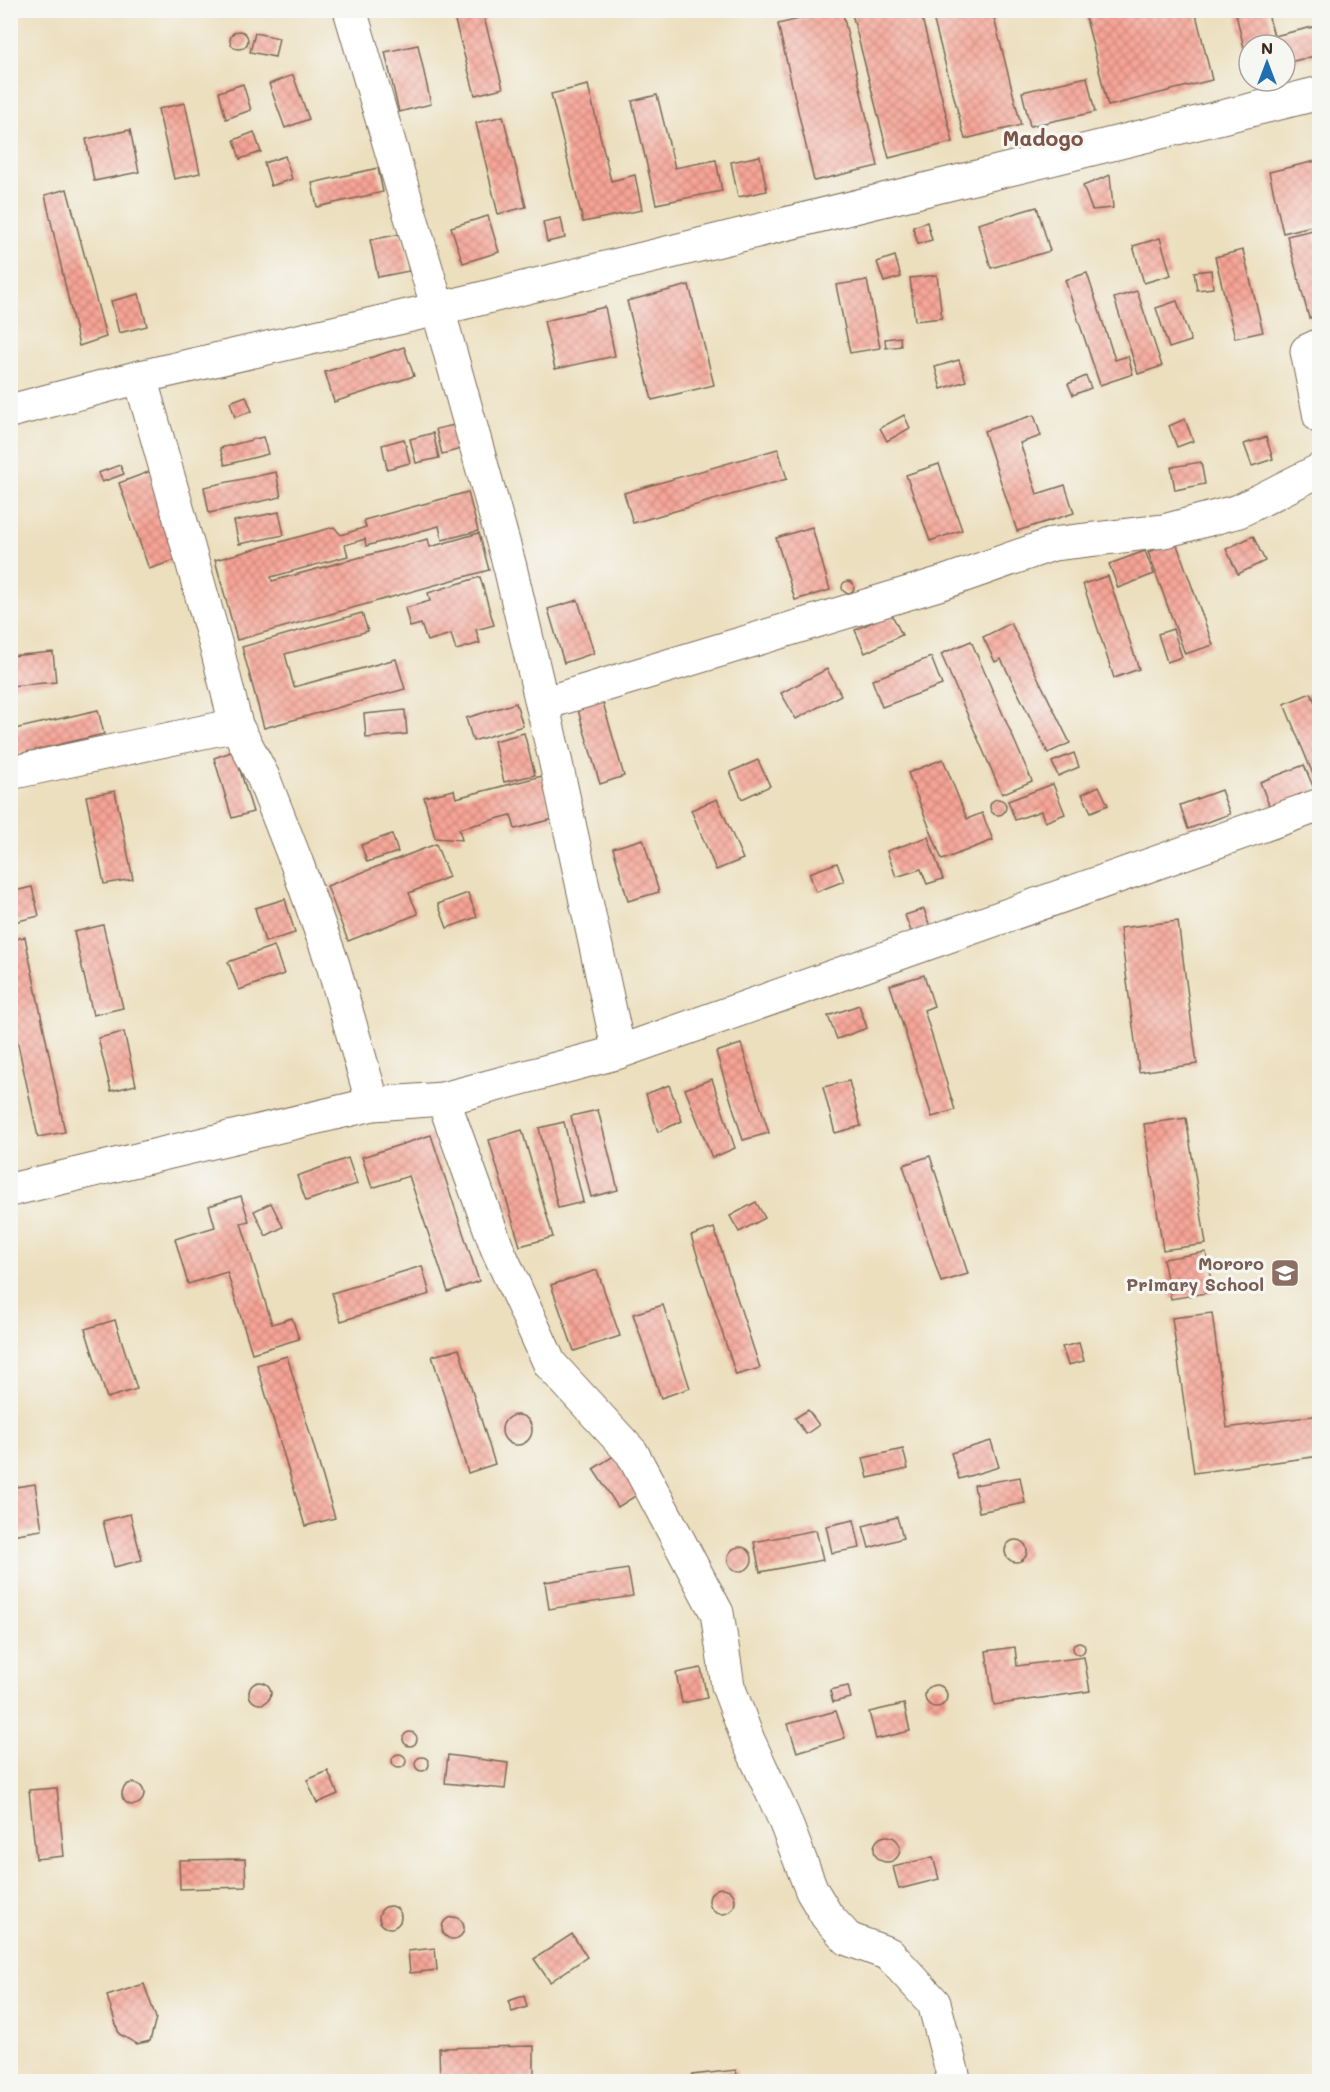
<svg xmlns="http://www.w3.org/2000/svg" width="1330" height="2092" viewBox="0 0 1330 2092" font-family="Mali,sans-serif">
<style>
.building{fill:url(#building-cross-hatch)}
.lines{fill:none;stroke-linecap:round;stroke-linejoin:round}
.minor-casing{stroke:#796956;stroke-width:35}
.minor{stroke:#fff;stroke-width:33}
.labels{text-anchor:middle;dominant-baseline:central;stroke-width:6;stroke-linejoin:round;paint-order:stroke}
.education-label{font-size:18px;font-weight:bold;fill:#785e54;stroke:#f6f6f2;text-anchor:end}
.quarter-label{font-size:21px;font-weight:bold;fill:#7d5548;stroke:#f6f6f2}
</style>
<defs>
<pattern id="building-cross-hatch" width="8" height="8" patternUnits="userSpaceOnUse" patternTransform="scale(1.5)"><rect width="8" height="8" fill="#f7a496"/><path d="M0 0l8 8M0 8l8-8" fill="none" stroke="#c9867a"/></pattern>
</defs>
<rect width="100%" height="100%" fill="#f6f6f2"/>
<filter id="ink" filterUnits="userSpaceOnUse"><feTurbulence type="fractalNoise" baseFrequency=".0167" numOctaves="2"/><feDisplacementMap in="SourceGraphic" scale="12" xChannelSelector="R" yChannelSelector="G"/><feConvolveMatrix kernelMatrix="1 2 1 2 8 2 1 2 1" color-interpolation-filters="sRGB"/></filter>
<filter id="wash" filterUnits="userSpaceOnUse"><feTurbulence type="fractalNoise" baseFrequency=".008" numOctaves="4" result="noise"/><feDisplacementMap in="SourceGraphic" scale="24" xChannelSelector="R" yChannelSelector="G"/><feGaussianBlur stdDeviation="1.35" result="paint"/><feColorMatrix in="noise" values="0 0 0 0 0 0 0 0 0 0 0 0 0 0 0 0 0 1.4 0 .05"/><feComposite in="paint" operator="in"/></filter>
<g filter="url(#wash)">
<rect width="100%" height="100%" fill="#ecdfbe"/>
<g id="blocks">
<g class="building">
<path d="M452 10H482L503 88 475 95Z"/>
<path d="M837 10H842L878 166 814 181 778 24Z"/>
<path d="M851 10H920L953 142 889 158Z"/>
<path d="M931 10H992L1021 125 965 139Z"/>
<path d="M1084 10H1195L1212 80 1108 106Z"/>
<path d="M1235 10H1267L1274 36 1313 27 1319 55 1285 63V45H1249L1248 65Z"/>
<circle cx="239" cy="40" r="9"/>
<path d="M255 33 279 38 275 57 250 52Z"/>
<path d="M418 45 431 104 399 112 385 52Z"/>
<path d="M293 75 309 119 285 128 269 84Z"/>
<path d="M1087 77 1095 112 1030 126 1022 92Z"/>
<path d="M243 84 251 110 226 119 219 92Z"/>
<path d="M588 85 611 181 635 175 642 210 583 222 551 94Z"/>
<path d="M657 95 675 168 716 160 722 191 656 204 632 101Z"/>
<path d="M185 103 200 173 174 179 158 109Z"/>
<path d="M503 116 526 207 498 214 476 123Z"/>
<path d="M130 130 139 172 94 181 86 139Z"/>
<path d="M254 132 261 152 240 159 234 140Z"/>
<path d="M285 156 292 179 271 186 264 163Z"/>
<path d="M760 156 767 191 738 197 731 162Z"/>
<path d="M1320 160V224L1283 233 1269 172Z"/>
<path d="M378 168 383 192 317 207 312 183Z"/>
<path d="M1110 175 1113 208 1092 210 1083 186Z"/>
<path d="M67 189 106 337 79 346 45 195Z"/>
<path d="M1037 207 1050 251 991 268 978 224Z"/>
<path d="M488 216 499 252 463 263 451 227Z"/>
<path d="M561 218 565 238 547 242 543 222Z"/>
<path d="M927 222 932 240 918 244 913 227Z"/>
<path d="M1313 230 1320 254V315L1309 318 1287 236Z"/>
<path d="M401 234 409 271 378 277 370 240Z"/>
<path d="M1160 238 1171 275 1144 283 1133 246Z"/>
<path d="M1243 250 1263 332 1235 338 1215 257Z"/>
<path d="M895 256 901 277 884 282 877 262Z"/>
<path d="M1211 270 1213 288 1197 290 1194 272Z"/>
<path d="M1087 273 1115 360 1128 356 1133 374 1100 385 1065 280Z"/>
<path d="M937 275 942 318 915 321 910 278Z"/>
<path d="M867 280 880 348 850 353 836 285Z"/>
<path d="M689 285 714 385 652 400 627 301Z"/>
<path d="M1137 291 1162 366 1138 374 1114 298Z"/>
<path d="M139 294 147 326 119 333 111 301Z"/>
<path d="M1177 301 1191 341 1169 348 1156 308Z"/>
<path d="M605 307 615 356 555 369 544 321Z"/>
<path d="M900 337 901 346 886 348 885 339Z"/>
<path d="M404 347 414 376 334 402 325 372Z"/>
<path d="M959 360 966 381 941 389 935 367Z"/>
<path d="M1086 376 1091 388 1073 395 1068 384Z"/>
<path d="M246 396 252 411 235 417 230 402Z"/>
<path d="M904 415 910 428 887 441 880 428Z"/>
<path d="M1034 415 1041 436 1020 443 1037 494 1065 485 1074 513 1017 531 984 431Z"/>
<path d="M1185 419 1193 441 1177 447 1169 426Z"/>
<path d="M459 424 465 448 442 454 436 429Z"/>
<path d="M433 433 439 458 416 463 410 439Z"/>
<path d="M263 437 268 454 225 465 220 448Z"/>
<path d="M1266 437 1273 459 1252 466 1244 444Z"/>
<path d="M404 439 410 463 387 469 382 445Z"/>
<path d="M778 449 787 479 633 523 624 493Z"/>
<path d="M1201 462 1205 484 1175 490 1171 467Z"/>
<path d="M939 464 962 530 930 541 906 475Z"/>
<path d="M120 465 124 474 102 482 98 473Z"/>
<path d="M151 471 181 558 149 569 119 483Z"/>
<path d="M276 472 281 497 209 513 204 487Z"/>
<path d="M468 492 478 531 442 540 439 526 366 546 365 539 345 545 348 556 271 577 272 581 428 539 430 547 479 533 489 570 237 640 215 560 334 527 341 535 366 527 364 520Z"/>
<path d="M279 512 284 535 239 544 234 521Z"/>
<path d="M812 527 830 590 795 600 776 538Z"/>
<path d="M1253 536 1265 561 1238 574 1226 549Z"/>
<path d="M1176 542 1213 645 1185 654 1148 552Z"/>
<path d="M1145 551 1154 574 1118 588 1109 564Z"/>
<path d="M1108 576 1139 669 1114 678 1083 584Z"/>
<path d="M480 577 494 625 476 630 480 643 456 650 451 634 427 641 421 624 410 627 405 608 430 601 428 593Z"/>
<circle cx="848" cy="587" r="6"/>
<path d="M578 600 594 653 564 663 548 609Z"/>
<path d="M362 613 368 631 285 654 294 687 396 659 405 689 264 728 242 647Z"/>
<path d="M891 613 902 635 865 653 855 630Z"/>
<path d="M1011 623 1070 743 1048 753 1001 659 995 662 983 637Z"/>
<path d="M1173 629 1182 657 1167 662 1158 634Z"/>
<path d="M971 641 1032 781 1002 794 941 654Z"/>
<path d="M53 652 56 682 10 686V656Z"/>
<path d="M931 657 942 685 882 707 872 680Z"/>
<path d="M827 669 841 695 796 719 781 693Z"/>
<path d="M600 692 624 776 600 784 575 700Z"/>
<path d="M1311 693 1320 714V783L1317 784 1284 704Z"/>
<path d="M516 703 523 726 473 741 466 718Z"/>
<path d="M98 710 104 734 10 756V730Z"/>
<path d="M405 710 407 734 366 738 364 714Z"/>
<path d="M524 733 535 775 504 782 494 741Z"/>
<path d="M234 751 253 812 232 818 214 758Z"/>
<path d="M1074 753 1079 767 1058 776 1052 762Z"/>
<path d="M943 759 967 819 982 813 993 840 942 860 908 773Z"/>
<path d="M758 760 770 786 742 799 730 772Z"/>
<path d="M1304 765 1315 791 1271 810 1260 782Z"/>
<path d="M542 776 553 819 515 829 511 815 459 829 462 840 435 838 424 797 454 790 456 798Z"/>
<path d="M1053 784 1065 814 1045 822 1041 811 1015 820 1008 801Z"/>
<path d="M1099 786 1108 805 1091 812 1082 794Z"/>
<path d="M1221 790 1230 814 1188 829 1180 805Z"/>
<path d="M115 791 133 879 104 884 86 796Z"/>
<path d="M717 799 743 859 716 870 691 810Z"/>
<circle cx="998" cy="807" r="8"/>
<path d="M392 834 398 852 367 862 361 845Z"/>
<path d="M928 837 943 879 927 884 921 869 896 877 887 851Z"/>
<path d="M643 839 659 892 628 901 613 848Z"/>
<path d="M436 844 449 877 409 893 418 914 348 941 327 886Z"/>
<path d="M837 863 844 881 816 892 809 873Z"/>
<path d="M32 887 39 916 10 923V892Z"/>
<path d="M468 893 477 917 447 928 438 904Z"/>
<path d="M285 899 295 933 265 942 255 908Z"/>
<path d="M924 909 930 927 912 934 905 915Z"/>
<path d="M1178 921 1197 1064 1139 1072 1120 928Z"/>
<path d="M103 925 123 1008 93 1015 74 932Z"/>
<path d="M25 937 65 1132 38 1137 10 1007V940Z"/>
<path d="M274 946 284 974 239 990 228 962Z"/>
<path d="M924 975 934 1006 924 1010 955 1110 932 1117 890 985Z"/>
<path d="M859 1005 867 1028 837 1039 828 1016Z"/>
<path d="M124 1032 136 1085 111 1091 98 1038Z"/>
<path d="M10 1035 16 1054 10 1056Z"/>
<path d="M741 1044 769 1133 743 1140 716 1052Z"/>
<path d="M712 1079 735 1148 712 1158 685 1089Z"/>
<path d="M849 1081 861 1126 835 1133 823 1087Z"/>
<path d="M669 1085 682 1121 658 1132 646 1094Z"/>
<path d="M598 1110 618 1190 591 1197 571 1116Z"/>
<path d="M1186 1118 1206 1244 1163 1250 1144 1124Z"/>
<path d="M564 1122 583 1202 558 1208 539 1128Z"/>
<path d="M522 1130 553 1237 520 1246 489 1140Z"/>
<path d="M431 1135 479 1281 448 1292 409 1176 372 1188 362 1157Z"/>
<path d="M930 1156 968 1274 941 1282 903 1165Z"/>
<path d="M348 1158 357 1184 306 1201 297 1176Z"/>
<path d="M241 1196 249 1221 241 1223 272 1324 292 1318 299 1339 252 1353 227 1272 188 1284 175 1239 215 1227 209 1206Z"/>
<path d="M756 1202 765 1218 739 1232 730 1216Z"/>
<path d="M271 1203 283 1227 266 1236 254 1211Z"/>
<path d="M714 1228 760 1368 736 1375 691 1236Z"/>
<path d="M1206 1252 1213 1292 1171 1299 1163 1259Z"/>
<path d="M422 1266 430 1294 341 1321 332 1293Z"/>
<path d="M597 1270 620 1336 574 1351 551 1285Z"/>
<path d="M663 1305 690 1388 661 1398 633 1314Z"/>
<path d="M1212 1313 1227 1428 1320 1415V1456L1194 1473 1172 1318Z"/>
<path d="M115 1320 137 1389 107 1398 85 1329Z"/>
<path d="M1079 1343 1084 1361 1068 1365 1062 1347Z"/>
<path d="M459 1349 495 1464 468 1473 432 1356Z"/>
<path d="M287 1356 335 1518 305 1526 257 1365Z"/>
<path d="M808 1410 819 1425 806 1434 795 1418Z"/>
<circle cx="517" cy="1430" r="15"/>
<path d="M991 1441 999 1467 959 1479 951 1453Z"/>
<path d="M903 1449 908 1469 868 1478 863 1458Z"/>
<path d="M615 1455 640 1493 618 1507 593 1469Z"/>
<path d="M1020 1477 1025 1503 979 1512 974 1485Z"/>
<path d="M35 1484 42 1530 11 1535 10 1488Z"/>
<path d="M130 1514 142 1560 114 1567 103 1521Z"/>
<path d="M897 1517 903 1538 869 1548 863 1526Z"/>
<path d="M854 1520 860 1548 832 1553 826 1526Z"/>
<path d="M816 1530 823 1560 760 1572 754 1542Z"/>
<circle cx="1016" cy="1551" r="11"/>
<circle cx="740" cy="1559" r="12"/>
<path d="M628 1569 633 1596 549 1609 545 1582Z"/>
<circle cx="1079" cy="1648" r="6"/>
<path d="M1015 1647 1017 1666 1084 1657 1090 1691 994 1705 986 1651Z"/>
<path d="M701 1668 707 1698 682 1703 676 1673Z"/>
<circle cx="260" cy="1693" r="11"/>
<circle cx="936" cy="1696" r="11"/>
<path d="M848 1686 851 1698 833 1702 830 1690Z"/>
<path d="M904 1704 910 1731 876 1739 869 1712Z"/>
<path d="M836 1711 845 1738 797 1752 788 1724Z"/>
<circle cx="410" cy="1739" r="7"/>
<circle cx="399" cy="1761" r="7"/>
<path d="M448 1755 508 1763 505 1789 445 1783Z"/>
<circle cx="422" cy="1764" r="7"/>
<path d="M328 1771 338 1794 317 1803 307 1780Z"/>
<circle cx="133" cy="1794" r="11"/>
<path d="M57 1788 64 1856 36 1859 29 1790Z"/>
<circle cx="887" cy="1849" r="13"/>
<path d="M933 1857 939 1879 899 1889 893 1867Z"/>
<path d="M245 1859 246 1887 180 1889 179 1860Z"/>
<circle cx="722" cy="1901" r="13"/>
<circle cx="390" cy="1917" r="11"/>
<circle cx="453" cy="1928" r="11"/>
<path d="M572 1934 587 1957 550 1982 534 1959Z"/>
<path d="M435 1948 437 1970 410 1973 408 1951Z"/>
<path d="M144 1984 156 2018 150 2041 137 2044 119 2034 107 1996Z"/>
<path d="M524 1996 527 2007 512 2012 508 2001Z"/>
<path d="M534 2046V2079L440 2082 439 2048Z"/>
<path d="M736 2070 738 2082H693L692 2075Z"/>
</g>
</g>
</g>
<g filter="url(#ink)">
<use href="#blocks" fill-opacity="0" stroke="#796956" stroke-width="1.5"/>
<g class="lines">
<g class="minor-casing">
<g id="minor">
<path d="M350 10 438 309 510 567 555 759 619 1052"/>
<path d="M1320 345 1307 351 1320 417"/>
<path d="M140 377 218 653 236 725 263 777 297 864 333 965 373 1104"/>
<path d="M10 411 140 377 438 309 1320 93"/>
<path d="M542 704 945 582 1053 544 1164 531 1239 511 1320 470"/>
<path d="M10 773 236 725"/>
<path d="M443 1099 497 1248 550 1364 632 1453 717 1613 728 1686 748 1740 783 1816 812 1891 827 1916 848 1939 889 1954 934 2003 955 2082"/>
<path d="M10 1190 373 1104 443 1099 619 1052 1320 805"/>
</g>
</g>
<use href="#minor" class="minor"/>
</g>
</g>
<defs>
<g id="school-square" transform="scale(1.5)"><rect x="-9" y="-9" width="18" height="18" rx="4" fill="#8d6e63" stroke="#f6f6f2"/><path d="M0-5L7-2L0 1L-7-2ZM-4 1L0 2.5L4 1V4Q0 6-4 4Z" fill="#fff"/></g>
</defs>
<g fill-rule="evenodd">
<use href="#school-square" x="1285" y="1273"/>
</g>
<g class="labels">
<g class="education-label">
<text x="1264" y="1263">Mororo<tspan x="1264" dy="21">Primary School</tspan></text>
</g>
<g class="quarter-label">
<text x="1043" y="137">Madogo</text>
</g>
</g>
<rect width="1330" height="2092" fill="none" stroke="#f6f6f2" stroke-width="36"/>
<g transform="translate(1267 63)"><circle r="28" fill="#f6f6f2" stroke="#aba49d" stroke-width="1.5"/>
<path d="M0-4.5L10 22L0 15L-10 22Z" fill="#1f6fb2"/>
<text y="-9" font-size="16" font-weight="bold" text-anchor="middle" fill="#3b2a1e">N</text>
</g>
</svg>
